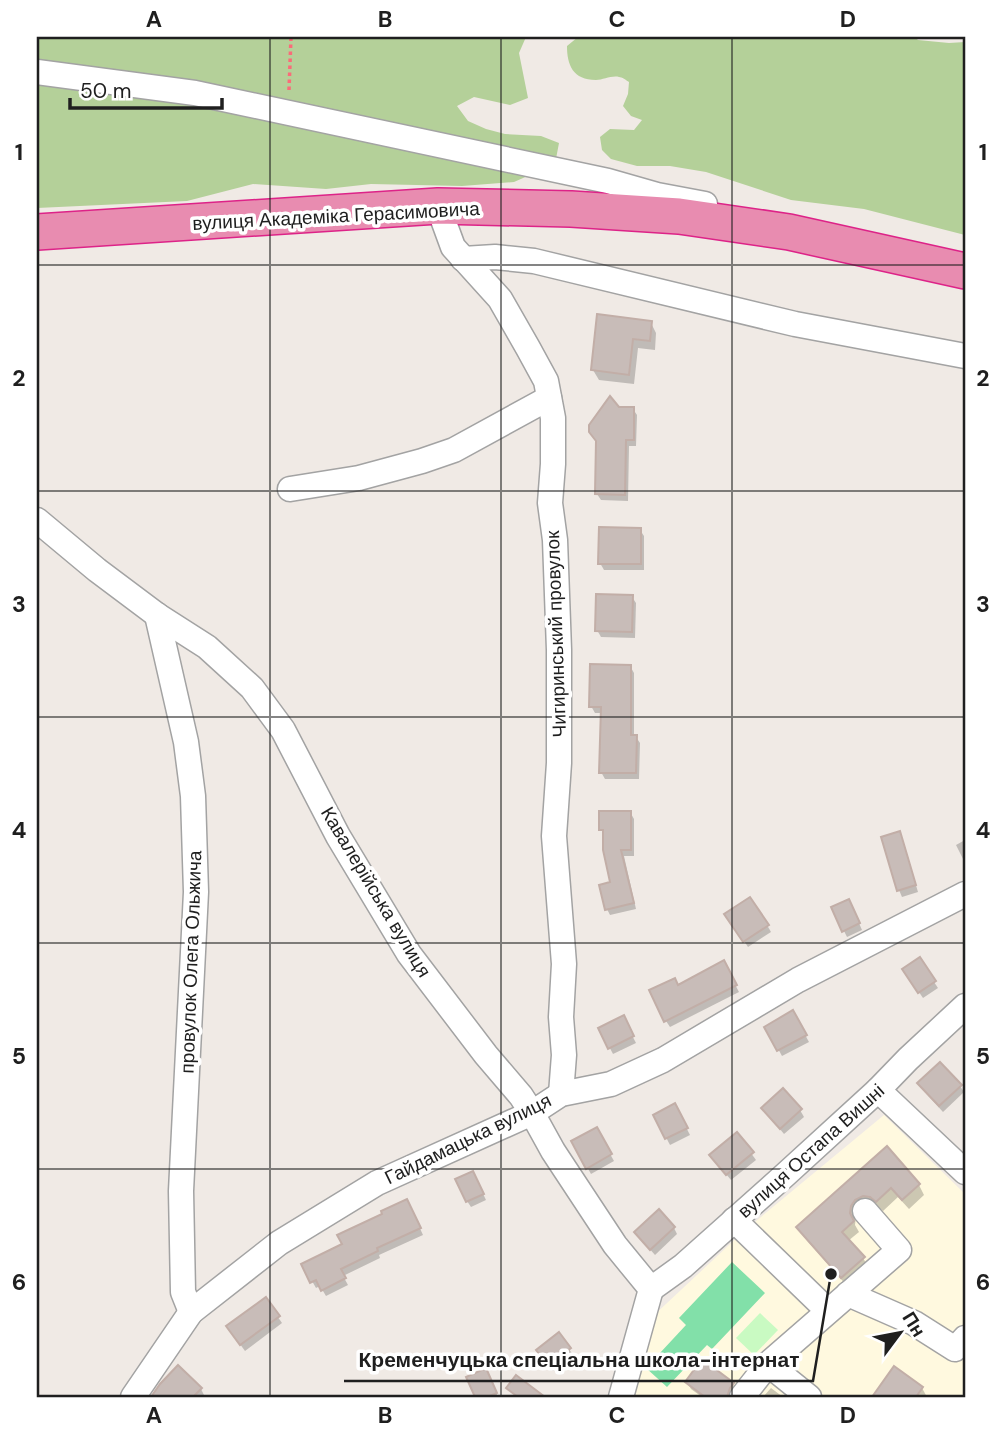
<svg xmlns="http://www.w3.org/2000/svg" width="1002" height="1434" viewBox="0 0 1002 1434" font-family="'DM Sans',sans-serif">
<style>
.education{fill:#fff9df}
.forest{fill:#b4d099}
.park{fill:#c9fac2}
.pitch{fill:#82e0a9}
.shadow{fill:#0003}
.building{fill:#c8bcb8;stroke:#c2aea7;stroke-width:2}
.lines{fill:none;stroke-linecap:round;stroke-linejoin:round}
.minor-casing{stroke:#a3a3a3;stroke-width:27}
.highway-casing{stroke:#dd2388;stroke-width:38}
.path{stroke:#fb6b79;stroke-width:3.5;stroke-dasharray:3.5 3.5;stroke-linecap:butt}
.minor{stroke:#fff;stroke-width:24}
.highway{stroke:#e88cb0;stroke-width:35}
.grid{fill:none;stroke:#1f1f1f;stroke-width:2;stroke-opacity:0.55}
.labels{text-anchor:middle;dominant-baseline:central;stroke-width:7;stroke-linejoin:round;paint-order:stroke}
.street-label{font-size:19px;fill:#1f1f1f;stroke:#fff}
.leader{fill:none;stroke:#1f1f1f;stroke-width:2.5}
.callout-dot{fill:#1f1f1f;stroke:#fff;stroke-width:2.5}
.callout-label{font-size:21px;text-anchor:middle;font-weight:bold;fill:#1f1f1f;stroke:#fff;stroke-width:7;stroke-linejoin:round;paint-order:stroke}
.neatline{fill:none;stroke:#1f1f1f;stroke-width:2.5}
.grid-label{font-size:23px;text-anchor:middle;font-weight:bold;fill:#1f1f1f}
</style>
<rect width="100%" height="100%" fill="#f0eae5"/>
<path class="education" d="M884 1115 965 1194V1397H633L651 1318 744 1231Z"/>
<g class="forest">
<path d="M37 37H526L519 53 528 98 510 105 474 97 457 106 468 121 486 129 505 134 541 136 559 143 555 164 514 182 462 186 371 184 326 189 253 184 187 201 37 208Z"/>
<path d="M578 37H915L918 40 949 43 965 42V235L864 209 791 200 706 172 670 166H637L611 159 602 150 600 137 610 129 634 130 642 120 631 116 623 106 628 94 629 82C626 80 622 77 619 77 612 75 603 80 596 80 573 80 567 65 567 46Z"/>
</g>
<path class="park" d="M760 1313 778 1330 754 1355 736 1338Z"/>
<path class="pitch" d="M732 1262 765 1293 712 1349 707 1345 667 1387 646 1368 686 1325 679 1318Z"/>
<g class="shadow">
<path d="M651 323 656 333 655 350 638 348 634 384 599 380 593 370Z"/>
<path d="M619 408 633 409 637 415 636 446H629L628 501 601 500 597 494 598 443Z"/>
<path d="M640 530 644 536V570H604L600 563Z"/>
<path d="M632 597 636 603 635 638 601 637 597 630Z"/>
<path d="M630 666 634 673V736L636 737 640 743 639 779H605L601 772 602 713H595L591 706Z"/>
<path d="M630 812 634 819V856H624L636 909 610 915 607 909 612 884 604 835 601 829Z"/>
<path d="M902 839 918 892 902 897 899 890Z"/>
<path d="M965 840V863L956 845Z"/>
<path d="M852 907 862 930 847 937 844 931Z"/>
<path d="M727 915 767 925 771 932 748 947Z"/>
<path d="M723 962 739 992 670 1027 666 1021 678 987Z"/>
<path d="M908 976 934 982 938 988 923 998Z"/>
<path d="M793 1013 809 1042 782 1056 766 1027Z"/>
<path d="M623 1018 636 1043 613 1054 600 1029Z"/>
<path d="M920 1084 960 1086 964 1092 943 1112 923 1090Z"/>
<path d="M675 1106 690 1135 670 1145 655 1116Z"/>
<path d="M763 1108 800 1110 804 1117 784 1134Z"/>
<path d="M596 1129 614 1161 591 1174 573 1142Z"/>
<path d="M737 1134 756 1160 731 1180 715 1161Z"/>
<path d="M887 1149 919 1185 924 1195 909 1209 898 1197 883 1211 878 1207 856 1216 855 1225 859 1232 848 1241 863 1258 869 1268 848 1287 804 1237 798 1227Z"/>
<path d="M476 1179 486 1200 471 1207 467 1201Z"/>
<path d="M410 1207 423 1235 379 1255 380 1258 343 1276 348 1285 326 1296 320 1286 316 1288 303 1265 344 1245 385 1215Z"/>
<path d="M674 1228 677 1234 655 1255 640 1238Z"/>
<path d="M266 1300 282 1323 245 1351 232 1333Z"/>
<path d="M569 1349 573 1355 553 1371 542 1357Z"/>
<path d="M894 1369 922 1388 927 1397H874Z"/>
<path d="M489 1376 498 1397H477L468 1377Z"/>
<path d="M687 1382 733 1384 736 1391 733 1397H702L691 1389Z"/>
<path d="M771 1388 783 1397H763Z"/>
<path d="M201 1389 204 1395 202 1397H157L155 1394Z"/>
</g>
<g class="building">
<path d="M597 314 652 321 650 341 633 339 629 375 591 370Z"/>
<path d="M610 396 619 407H634V440H626L625 495 595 494 596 441 589 432V425Z"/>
<path d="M599 527 641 528V564H598Z"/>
<path d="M596 594 633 595 632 632 595 631Z"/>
<path d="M590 664 631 665V735H637L636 773H599L601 707H589Z"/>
<path d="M599 811H631V850H621L634 903 605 910 599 885 610 882 603 850V830H599Z"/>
<path d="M900 831 916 885 897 891 881 837Z"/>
<path d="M750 897 769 925 743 942 724 914Z"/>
<path d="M849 899 860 923 842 932 831 907Z"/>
<path d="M920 957 936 981 918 993 902 969Z"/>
<path d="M724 960 737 985 664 1022 649 990 675 978 678 985Z"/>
<path d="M793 1010 807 1035 777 1051 764 1027Z"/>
<path d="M624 1015 634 1036 608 1049 598 1028Z"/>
<path d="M940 1062 962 1085 939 1106 917 1083Z"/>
<path d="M783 1088 802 1109 780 1129 761 1108Z"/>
<path d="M675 1103 688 1128 665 1139 653 1115Z"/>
<path d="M597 1127 612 1154 586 1169 571 1141Z"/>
<path d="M737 1132 754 1152 726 1175 709 1155Z"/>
<path d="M887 1146 920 1184 902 1200 891 1188 876 1202 870 1197 863 1196 855 1200 851 1206 850 1213 854 1221 842 1232 865 1257 841 1278 796 1227Z"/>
<path d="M473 1171 484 1194 466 1202 455 1179Z"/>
<path d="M407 1199 421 1228 377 1248 378 1251 341 1269 346 1278 321 1291 316 1280 310 1283 301 1264 342 1244 337 1235 382 1214 381 1211Z"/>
<path d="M659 1209 675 1227 650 1250 634 1232Z"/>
<path d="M266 1297 280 1316 240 1345 226 1326Z"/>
<path d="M559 1332 571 1348 548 1366 536 1350Z"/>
<path d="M702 1359 734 1383 730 1388 727 1397H705L685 1382Z"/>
<path d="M178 1365 202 1388 193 1397H151L160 1384Z"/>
<path d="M894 1366 923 1387 916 1397H872Z"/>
<path d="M486 1368 497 1393 487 1397H475L466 1377Z"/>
<path d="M516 1375 545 1397H518L506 1388Z"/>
</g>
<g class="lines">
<g class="minor-casing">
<g id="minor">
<path d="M37 72 195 93 608 181 657 195 705 204"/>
<path d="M438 206 453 247 500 299 528 348 546 381 553 418V464L550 503 555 540 559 650V763L554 836 564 964 561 1017 564 1055 561 1094"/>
<path d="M463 259 495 257 534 261 795 324 965 356"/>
<path d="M290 489 359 478 422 461 454 450 549 398"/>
<path d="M37 520 97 570 157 615 207 647 252 688 283 730 338 836 409 954 486 1055 521 1096 532 1113 553 1151 615 1245 651 1289 621 1397"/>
<path d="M157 615 186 742 193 796 196 892 181 1191 183 1292 191 1312"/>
<path d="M878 1090 965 1172"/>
<path d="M734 1220 828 1311"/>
<path d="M651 1289 683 1266 785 1175 878 1090 908 1059 965 1006"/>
<path d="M848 1294 914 1323 955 1349 965 1338"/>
<path d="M768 1364 899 1250 865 1211"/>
<path d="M133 1397 191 1312 279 1243 377 1183 532 1113 561 1094 611 1084 663 1060 798 980 965 894"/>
<path d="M742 1397 768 1364 809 1397"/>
</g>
</g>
<g class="highway-casing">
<path id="highway" d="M37 232 438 206 571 209 679 216 789 232 965 271"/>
</g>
<path class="path" d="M289 90 291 37"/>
<use href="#minor" class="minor"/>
<use href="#highway" class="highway"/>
</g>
<path class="grid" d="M270 37V1397M501 37V1397M732 37V1397M37 265H965M37 491H965M37 717H965M37 943H965M37 1169H965"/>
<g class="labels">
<g class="street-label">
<text transform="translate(336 216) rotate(-3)">вулиця Академіка Герасимовича</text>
<text transform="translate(556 634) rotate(-92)">Чигиринський провулок</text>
<text transform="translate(376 892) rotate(59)">Кавалерійська вулиця</text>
<text transform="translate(191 962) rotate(-88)">провулок Олега Ольжича</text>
<text transform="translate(468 1139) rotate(-26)">Гайдамацька вулиця</text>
<text transform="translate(811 1151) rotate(-42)">вулиця Остапа Вишні</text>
</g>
</g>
<path class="leader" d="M831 1274L813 1381H344"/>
<circle class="callout-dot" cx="831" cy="1274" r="7"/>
<g class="callout-label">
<text x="579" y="1367">Кременчуцька спеціальна школа-інтернат</text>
</g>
<rect width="1002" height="1434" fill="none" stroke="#ffffff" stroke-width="77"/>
<g transform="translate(900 1333) rotate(58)" stroke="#ffffff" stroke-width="5" paint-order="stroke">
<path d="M0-5L12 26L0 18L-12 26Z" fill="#1f1f1f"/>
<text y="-10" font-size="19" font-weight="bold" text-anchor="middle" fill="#1f1f1f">Пн</text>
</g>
<path d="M70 98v10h152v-10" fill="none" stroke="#1f1f1f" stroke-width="3.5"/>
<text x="80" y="98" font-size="21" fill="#1f1f1f" stroke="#ffffff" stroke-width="5" paint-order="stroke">50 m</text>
<rect x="38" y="38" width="926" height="1358" class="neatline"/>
<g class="grid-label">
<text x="154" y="27">A</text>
<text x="385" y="27">B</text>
<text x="617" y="27">C</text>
<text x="848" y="27">D</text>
<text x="19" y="160">1</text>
<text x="983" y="160">1</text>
<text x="19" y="386">2</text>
<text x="983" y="386">2</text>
<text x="19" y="612">3</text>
<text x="983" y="612">3</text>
<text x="19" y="838">4</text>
<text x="983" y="838">4</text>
<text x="19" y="1064">5</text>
<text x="983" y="1064">5</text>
<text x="19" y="1290">6</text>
<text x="983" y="1290">6</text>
<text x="154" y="1423">A</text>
<text x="385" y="1423">B</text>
<text x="617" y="1423">C</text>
<text x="848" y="1423">D</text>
</g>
</svg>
